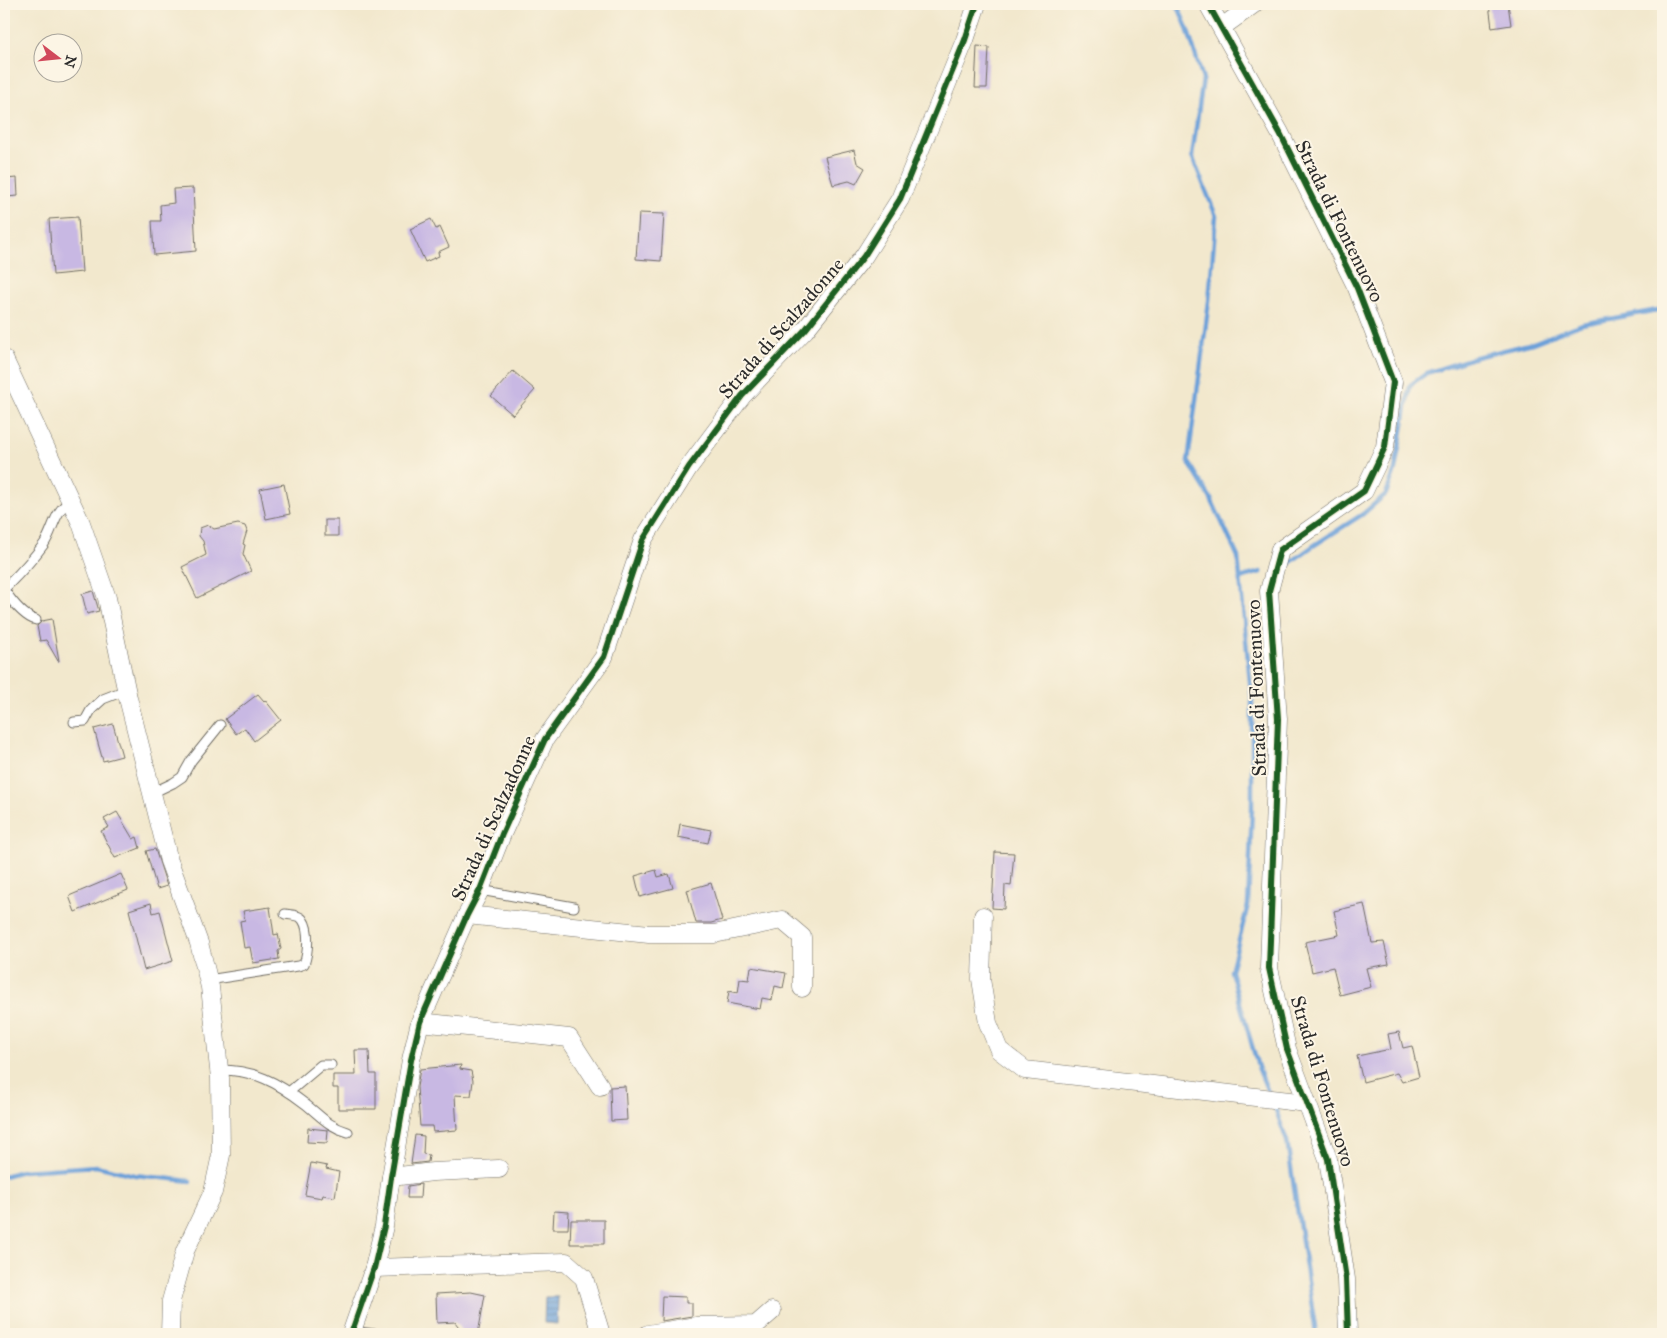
<svg xmlns="http://www.w3.org/2000/svg" width="1667" height="1338" viewBox="0 0 1667 1338" font-family="'IM FELL Great Primer',serif">
<style>
.water{fill:url(#water-rules);stroke:#4c6682}
.lines{fill:none;stroke-linecap:round;stroke-linejoin:round}
.stream{stroke:#6da1d9;stroke-width:4.5}
.building{fill:#c8b8e3}
.lane-casing{stroke:#716d64;stroke-width:11}
.street-casing{stroke:#716d64;stroke-width:19}
.lane{stroke:#fff;stroke-width:9}
.street{stroke:#fff;stroke-width:18}
.cycleway-casing{stroke:#fcf5e5;stroke-width:9}
.cycleway{stroke:#1b5e20;stroke-width:6}
.labels{text-anchor:middle;dominant-baseline:central;stroke-width:4;stroke-linejoin:round;paint-order:stroke}
.street-label{font-size:20px;fill:#2b2b2b;stroke:#fcf5e5}
</style>
<defs>
<pattern id="water-rules" width="6" height="5" patternUnits="userSpaceOnUse" patternTransform="scale(1.25)"><rect width="6" height="5" fill="#6da1d9"/><path d="M0 2.5h6" fill="none" stroke="#5a83b0"/></pattern>
</defs>
<rect width="100%" height="100%" fill="#fcf5e5"/>
<filter id="ink" filterUnits="userSpaceOnUse"><feTurbulence type="fractalNoise" baseFrequency=".02" numOctaves="2"/><feDisplacementMap in="SourceGraphic" scale="10" xChannelSelector="R" yChannelSelector="G"/><feConvolveMatrix kernelMatrix="1 2 1 2 8 2 1 2 1" color-interpolation-filters="sRGB"/></filter>
<filter id="wash" filterUnits="userSpaceOnUse"><feTurbulence type="fractalNoise" baseFrequency=".0096" numOctaves="4" result="noise"/><feDisplacementMap in="SourceGraphic" scale="20" xChannelSelector="R" yChannelSelector="G"/><feGaussianBlur stdDeviation="1.12" result="paint"/><feColorMatrix in="noise" values="0 0 0 0 0 0 0 0 0 0 0 0 0 0 0 0 0 1.4 0 .05"/><feComposite in="paint" operator="in"/></filter>
<g filter="url(#wash)">
<rect width="100%" height="100%" fill="#f2e8cd"/>
<path class="water" d="M545 1297H558L557 1324 544 1323Z"/>
<g class="lines">
<g class="stream">
<path d="M1177 4 1187 28 1203 79 1192 156 1216 216 1209 301 1188 461 1211 499 1238 557 1252 702V809L1248 905 1231 971 1258 1067 1268 1092"/>
<path d="M1287 565 1313 546 1363 514 1386 494 1395 470 1410 385 1427 373 1476 357 1533 343 1582 324 1663 309"/>
<path d="M1240 578 1261 572"/>
<path d="M1274 1105 1287 1141 1316 1334"/>
<path d="M4 1176 22 1171 96 1166 135 1175 190 1181"/>
</g>
</g>
<g id="blocks">
<g class="building">
<path d="M1489 4H1508L1511 25 1492 28Z"/>
<path d="M977 46 989 47 987 88H975Z"/>
<path d="M854 150 857 163 865 168 856 184 849 181 833 185 825 157Z"/>
<path d="M17 178 18 196 6 197 5 179Z"/>
<path d="M193 188 196 251 154 255 152 221H161L160 205 174 203 173 189Z"/>
<path d="M639 213 664 214 661 261 636 259Z"/>
<path d="M78 217 82 272 53 275 49 219Z"/>
<path d="M431 219 436 229 440 227 449 247 438 252 439 256 425 262 410 229Z"/>
<path d="M513 371 535 390 513 415 491 396Z"/>
<path d="M284 484 290 514 266 519 260 489Z"/>
<rect x="325" y="520" width="13" height="16"/>
<path d="M238 524 245 526 247 531 243 544 245 545 243 554 251 571 197 598 182 567 206 555 203 541 199 536 200 528 208 525 214 529Z"/>
<path d="M93 591 99 611 87 614 82 594Z"/>
<path d="M52 619 59 661H58L46 640 40 641 37 626 42 621Z"/>
<path d="M258 694 264 701 265 700 281 720 254 741 245 728 236 734 225 719Z"/>
<path d="M113 724 122 756 103 761 94 729Z"/>
<path d="M117 812 133 839 137 837 140 848 115 858 101 831 109 827 104 819Z"/>
<path d="M680 824 711 830 708 843 678 837Z"/>
<path d="M155 849 167 886 157 889 146 851Z"/>
<path d="M995 852 1014 853 1011 886 1005 885 1004 909 992 908Z"/>
<path d="M656 870 658 877 669 874 673 888 640 897 635 876Z"/>
<path d="M121 874 128 890 75 912 69 896Z"/>
<path d="M711 883 722 920 711 923H696L687 890Z"/>
<path d="M151 903 153 913 160 911 173 961 144 970 129 910Z"/>
<path d="M1364 904 1372 943 1384 942 1389 964 1366 968 1371 987 1340 995 1333 967 1312 972 1305 942 1339 935 1334 911Z"/>
<path d="M270 907 274 935 278 934 281 949 278 951 279 959 253 963 250 947 244 948 240 921 245 920 243 911Z"/>
<path d="M751 967 786 973 783 988 775 986 772 1000 762 998 760 1009 727 1003 729 991 738 993 740 979 749 980Z"/>
<path d="M1399 1032 1403 1048 1412 1046 1419 1077 1402 1082 1397 1073 1363 1082 1357 1056 1391 1049 1388 1034Z"/>
<path d="M355 1050H369L370 1074H376V1109H338V1088H333V1075H356Z"/>
<path d="M461 1065 460 1069 471 1071 473 1081 471 1096 455 1095 457 1130 433 1132 432 1126H420L417 1087 420 1069Z"/>
<path d="M625 1086 627 1120 611 1121 610 1087Z"/>
<path d="M308 1128 328 1130 327 1143 307 1142Z"/>
<path d="M415 1135 424 1136 423 1154 429 1155 428 1162 411 1164Z"/>
<path d="M311 1163 327 1166 326 1169 339 1172 335 1197 323 1195 322 1198 305 1195Z"/>
<path d="M421 1184 420 1198H407L408 1186Z"/>
<path d="M554 1211 569 1212 568 1229H553Z"/>
<path d="M571 1220H604V1244H570Z"/>
<path d="M471 1292 485 1295 478 1334H464L455 1322 437 1323 436 1294Z"/>
<path d="M662 1296 686 1297V1303H692V1316L661 1321Z"/>
</g>
</g>
</g>
<g filter="url(#ink)">
<use href="#blocks" fill-opacity="0" stroke="#716d64" stroke-width="1"/>
<g class="lines">
<g class="lane-casing">
<g id="lane">
<path d="M4 587 7 586C20 573 33 559 44 544 54 529 54 510 71 501"/>
<path d="M4 590C11 600 24 617 36 620"/>
<path d="M74 722 85 721 91 710 103 699 126 690"/>
<path d="M152 793 173 783 182 777 191 761 220 725"/>
<path d="M480 890 574 907"/>
<path d="M208 980 298 966 304 964C308 954 310 930 303 920 300 915 290 915 285 914"/>
<path d="M220 1070C254 1070 277 1082 304 1103 320 1115 327 1126 348 1132"/>
<path d="M289 1092 321 1065H331"/>
<path d="M352 1331 374 1334"/>
</g>
</g>
<g class="street-casing">
<g id="street">
<path d="M1208 4 1280 133 1357 288 1393 382 1385 447 1364 491 1280 550 1269 591 1278 719 1269 968 1287 1049 1328 1159 1346 1279 1348 1334"/>
<path d="M1222 27 1254 4"/>
<path d="M4 359 81 523 107 598 128 698 169 861 199 943 210 987 220 1078 221 1155 213 1192 185 1251 171 1301 170 1334"/>
<path d="M467 915 649 934H714L782 920 802 937V988"/>
<path d="M983 916 981 979 988 1023 999 1050 1025 1070 1307 1103"/>
<path d="M420 1022 569 1038 600 1086"/>
<path d="M391 1177 433 1172 499 1169"/>
<path d="M374 1268 566 1262 584 1278 601 1334"/>
<path d="M351 1334 374 1268 384 1226 391 1177 411 1060 420 1022 467 915 480 890 502 834 545 739 604 657 643 540 689 467 742 396 805 330 864 256 900 199 965 40 977 4"/>
<path d="M648 1334 696 1326 756 1325 772 1311"/>
</g>
</g>
<use href="#lane" class="lane"/>
<use href="#street" class="street"/>
<g class="cycleway-casing">
<g id="cycleway">
<path d="M1208 4 1280 133 1357 288 1393 382 1385 447 1364 491 1280 550 1269 591 1278 719 1269 968 1287 1049 1328 1159 1346 1279 1348 1334"/>
<path d="M351 1334 374 1268 384 1226 391 1177 411 1060 420 1022 467 915 480 890 502 834 545 739 604 657 643 540 689 467 742 396 805 330 864 256 900 199 965 40 977 4"/>
</g>
</g>
<use href="#cycleway" class="cycleway"/>
</g>
</g>
<g class="labels">
<g class="street-label">
<text transform="translate(1340 221) rotate(64)">Strada di Fontenuovo</text>
<text transform="translate(781 328) rotate(-49)">Strada di Scalzadonne</text>
<text transform="translate(1256 688) rotate(-92)">Strada di Fontenuovo</text>
<text transform="translate(493 818) rotate(-66)">Strada di Scalzadonne</text>
<text transform="translate(1323 1081) rotate(73)">Strada di Fontenuovo</text>
</g>
</g>
<rect width="1667" height="1338" fill="none" stroke="#fcf5e5" stroke-width="20"/>
<g transform="translate(58 58) rotate(106)"><circle r="24" fill="#fcf5e5" stroke="#a8a49b"/>
<path d="M0-4L9 19L0 12L-9 19Z" fill="#d1495b"/>
<text y="-8" font-size="14" font-weight="bold" text-anchor="middle" fill="#2b2b2b">N</text>
</g>
</svg>
